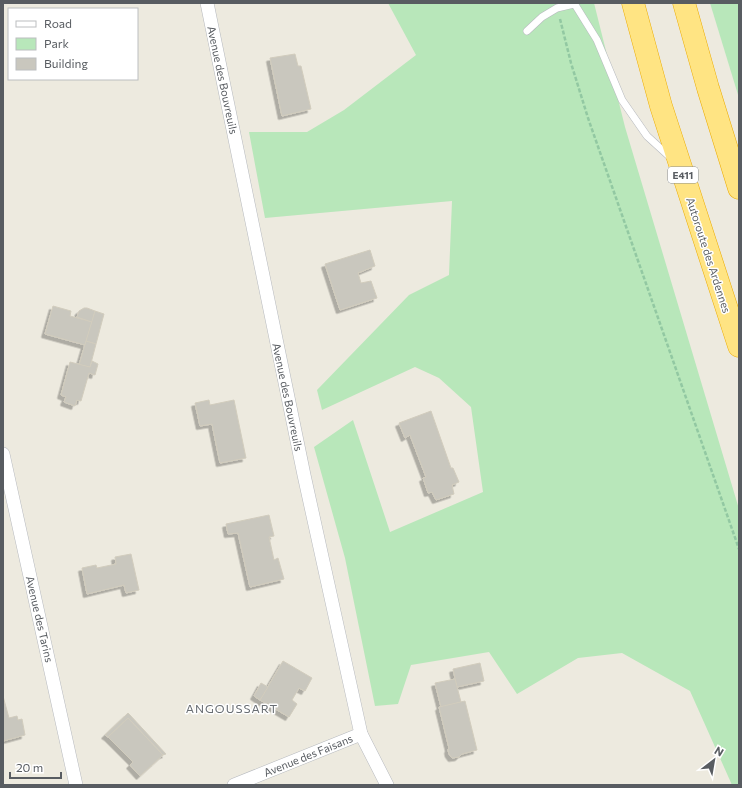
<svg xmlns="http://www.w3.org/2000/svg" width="742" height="788" viewBox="0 0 742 788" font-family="Commissioner,sans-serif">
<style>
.green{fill:#b8e7ba}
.building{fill:#c9c7be;stroke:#d1ccbd;filter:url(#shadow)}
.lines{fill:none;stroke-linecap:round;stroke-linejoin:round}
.lane-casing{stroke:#b7babf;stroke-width:8}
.street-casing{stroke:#b7babf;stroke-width:14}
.highway-casing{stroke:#ebab00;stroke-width:23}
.path{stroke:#92c8a2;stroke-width:2.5;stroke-dasharray:4 2;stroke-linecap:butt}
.lane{stroke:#fff;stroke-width:7}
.street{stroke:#fff;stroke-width:13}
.highway{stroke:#ffe483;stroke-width:22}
.labels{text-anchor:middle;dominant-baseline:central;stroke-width:3;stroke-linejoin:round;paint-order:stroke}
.shield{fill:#fff;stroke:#8a8d90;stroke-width:1}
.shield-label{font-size:10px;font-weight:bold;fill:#585c61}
.street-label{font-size:11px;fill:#585c61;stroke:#fff}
.neighbourhood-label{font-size:12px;letter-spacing:1px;fill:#696e73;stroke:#fff}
</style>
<defs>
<filter id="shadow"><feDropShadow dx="-3.5" dy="3.5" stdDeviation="0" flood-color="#0004"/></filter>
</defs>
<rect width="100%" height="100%" fill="#edeadf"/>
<g class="green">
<path d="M388 3H594L625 127 739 509V785H732L690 691 622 653 578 658 517 694 489 652 411 665 398 704 375 706 345 558 314 447 353 420 390 532 483 492 471 407 439 378 415 367 322 410 317 390 409 295 449 275 452 201 265 218 249 132H307L344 110 416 55Z"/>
<path d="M710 3H739V98Z"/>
</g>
<g class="building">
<path d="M295 54 298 66H301L311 109 282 116 270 58Z"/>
<path d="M370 250 375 266 358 273 361 283 371 281 377 298 340 310 325 264Z"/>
<path d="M53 306 71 311 70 316 92 322 85 345 45 334Z"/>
<path d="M84 308H87L95 311 92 322 77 317 79 311Z"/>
<path d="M95 311 104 314 96 344 86 341Z"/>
<path d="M86 341 96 344 90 367 79 365Z"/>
<path d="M92 361 98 364 95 375 89 373 81 401 77 400 75 406 64 402 66 397 61 395 70 362 90 367Z"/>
<path d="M209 400 210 405 234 400 246 458 220 463 212 424 200 426 195 403Z"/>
<path d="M431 411 451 468H453L459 482 452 485 454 494 436 500 432 492 428 493 423 478 426 477 410 435 405 438 399 423Z"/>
<path d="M269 515 274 536 269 537 274 560 278 558 284 579 250 587 238 533 228 534 226 524Z"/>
<path d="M131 554 139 590 126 593 124 585 87 594 82 568 96 565 97 568 116 564 115 557Z"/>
<path d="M283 661 312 678 305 691 299 688 292 700 297 704 289 717 260 700Z"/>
<path d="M480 663 484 681 457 687 453 669Z"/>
<path d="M455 679 461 702 441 707 435 683Z"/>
<path d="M261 683 268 687 260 700 254 696Z"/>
<path d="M3 696 9 718 17 716 18 720 22 719 25 735 3 741Z"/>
<path d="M465 701 477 750 462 754 459 757 452 758 449 754 448 750 449 748 439 707Z"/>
<path d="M128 713 130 715 166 754 163 755 128 718 108 737 105 735Z"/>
<path d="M128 718 163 755 140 776 130 765 133 762 108 737Z"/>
</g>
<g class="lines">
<g class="lane-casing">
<g id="lane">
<path d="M574 3 597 40 622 100 647 136 670 157"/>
<path d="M527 31 542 17 557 8 574 4"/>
</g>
</g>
<g class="street-casing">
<g id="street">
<path d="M207 3 304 475 361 734 387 785"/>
<path d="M3 454 76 785"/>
<path d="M234 785 361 734"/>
</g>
</g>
<g class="highway-casing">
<g id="highway">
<path d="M633 3 661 106 739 346"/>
<path d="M684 3 708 88 739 188"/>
</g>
</g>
<path class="path" d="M560 19 571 63 588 118 739 549"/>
<use href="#lane" class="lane"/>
<use href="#street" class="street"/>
<use href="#highway" class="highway"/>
</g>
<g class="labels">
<rect class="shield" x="668" y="167" width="30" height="16" rx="3"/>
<g class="shield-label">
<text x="683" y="175">E411</text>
</g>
<g class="street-label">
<text transform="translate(223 80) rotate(78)">Avenue des Bouvreuils</text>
<text transform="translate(709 255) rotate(72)">Autoroute des Ardennes</text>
<text transform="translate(288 397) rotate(78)">Avenue des Bouvreuils</text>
<text transform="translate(40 619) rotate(77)">Avenue des Tarins</text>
<text transform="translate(308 755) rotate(-22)">Avenue des Faisans</text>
</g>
<g class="neighbourhood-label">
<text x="232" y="708">ANGOUSSART</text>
</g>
</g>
<rect width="742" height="788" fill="none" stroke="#585c61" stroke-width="8"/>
<rect x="8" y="8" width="130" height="72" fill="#ffffff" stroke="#bcbec0"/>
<rect x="16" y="21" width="20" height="6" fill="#ffffff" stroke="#bcbec0"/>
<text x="44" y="28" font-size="12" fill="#585c61">Road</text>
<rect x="16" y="38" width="20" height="12" fill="#b8e7ba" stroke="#bcbec0"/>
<text x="44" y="48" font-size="12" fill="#585c61">Park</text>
<rect x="16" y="58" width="20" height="12" fill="#c9c7be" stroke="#bcbec0"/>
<text x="44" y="68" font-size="12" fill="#585c61">Building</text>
<g transform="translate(714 760) rotate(31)" stroke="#ffffff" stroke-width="3" paint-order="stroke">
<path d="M0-3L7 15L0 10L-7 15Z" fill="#585c61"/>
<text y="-6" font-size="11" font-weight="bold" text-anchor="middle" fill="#585c61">N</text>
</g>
<path d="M10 772v6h51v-6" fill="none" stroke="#585c61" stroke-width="2"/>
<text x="16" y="772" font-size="12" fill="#585c61" stroke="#ffffff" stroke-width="3" paint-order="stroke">20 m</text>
</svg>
